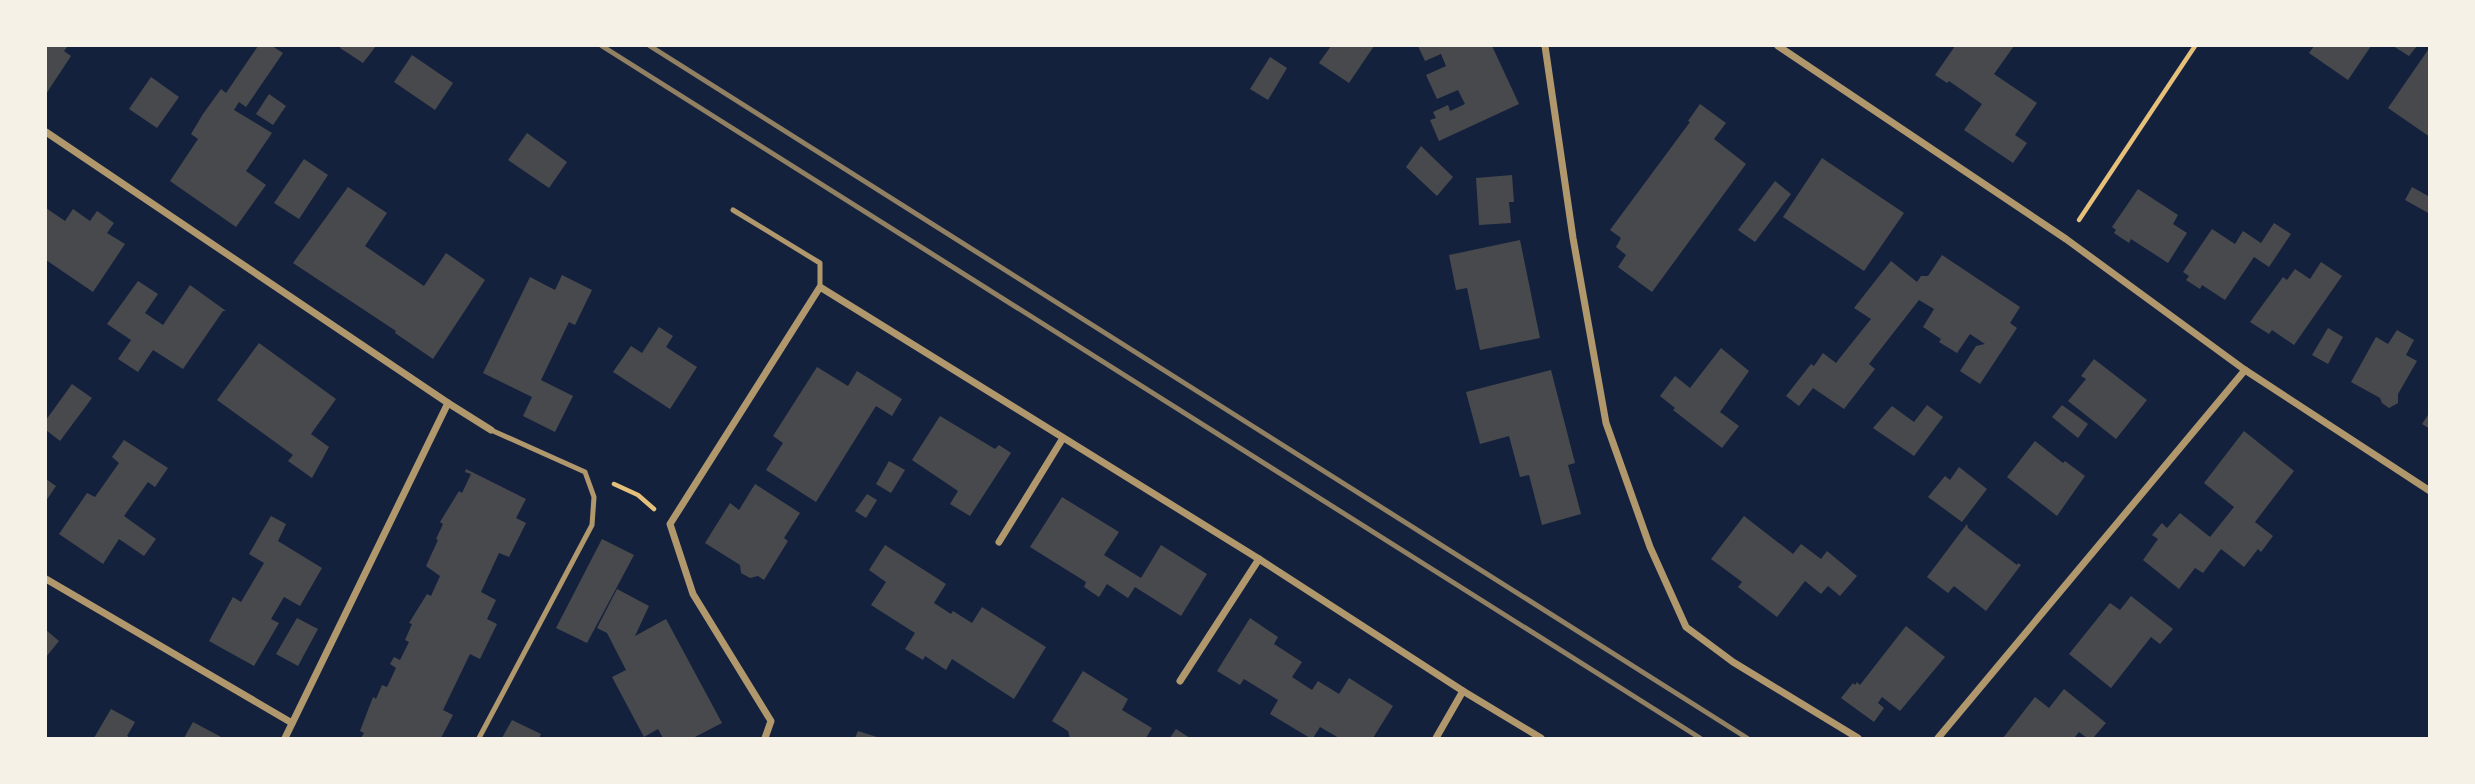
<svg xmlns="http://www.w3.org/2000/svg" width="2475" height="784" viewBox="0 0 2475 784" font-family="'Varela Round',sans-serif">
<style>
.building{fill:#48494c}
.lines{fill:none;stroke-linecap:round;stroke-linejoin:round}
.path{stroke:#e5c07b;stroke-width:4.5}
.service{stroke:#b1986c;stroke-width:5}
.minor{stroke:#b1986c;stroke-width:7}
.rail{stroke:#918062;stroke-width:5}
</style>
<rect width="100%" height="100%" fill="#14213d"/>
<g class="building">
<path d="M46 46H68L64 51 71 56 46 94Z"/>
<path d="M258 46H272L283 53 246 107 239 102 234 110 272 133 246 171 266 185 236 227 170 181 198 139 191 134 203 114 221 89 226 93Z"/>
<path d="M341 46H376L363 63 340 48Z"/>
<path d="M1331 46H1374L1349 83 1319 63Z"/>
<path d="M1418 46H1492L1519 104 1439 141 1430 120 1436 118 1433 112 1448 105 1450 111 1465 104 1458 90 1437 99 1426 75 1446 66 1441 54 1425 61Z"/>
<path d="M1955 46H2014L1994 74 2037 103 2015 135 2027 143 2013 163 1964 130 1982 104 1949 81 1947 83 1935 75Z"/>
<path d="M2314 46H2371L2348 80 2309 53Z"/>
<path d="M2393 46H2417L2409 56Z"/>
<path d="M2430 47V137L2388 108Z"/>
<path d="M412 55 453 83 435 110 394 82Z"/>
<path d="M1270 57 1287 68 1268 100 1250 89Z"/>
<path d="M151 77 179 97 157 128 129 109Z"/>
<path d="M269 94 286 106 273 125 256 114Z"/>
<path d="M1700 104 1726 123 1714 139 1746 164 1652 292 1618 267 1626 255 1616 247 1621 238 1610 230 1690 122 1688 121Z"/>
<path d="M527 133 567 162 549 188 508 160Z"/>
<path d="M1421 146 1453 177 1437 196 1406 167Z"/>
<path d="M1822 158 1904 213 1864 271 1783 217Z"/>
<path d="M304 159 328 175 299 219 274 203Z"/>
<path d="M1512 175 1514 202H1509L1511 223 1479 225 1476 178Z"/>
<path d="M1775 181 1791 194 1755 242 1738 230Z"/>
<path d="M348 187 387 213 365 246 424 286 446 253 485 280 433 359 395 333 396 331 293 263Z"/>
<path d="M2412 187 2430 197V214L2405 200Z"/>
<path d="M2138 189 2178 215 2173 224 2187 233 2168 263 2131 239 2129 243 2114 233 2116 230 2112 227Z"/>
<path d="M46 208 65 221 73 209 90 221 97 211 114 223 107 233 125 244 93 292 46 260Z"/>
<path d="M2274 223 2291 234 2269 267 2254 257 2225 300 2202 285 2200 289 2186 280 2189 276 2183 272 2212 229 2235 244 2243 231 2261 243Z"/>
<path d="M1520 240 1540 338 1480 350 1467 288 1456 290 1449 255Z"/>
<path d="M1942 255 2020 307 2010 323 2017 328 1980 384 1960 371 1976 346 1985 344 1970 334 1957 353 1939 342 1941 339 1923 327 1934 309 1919 300 1869 364 1875 369 1844 409 1813 388 1799 406 1786 396 1811 364 1814 366 1823 353 1836 363 1839 359 1871 319 1854 308 1891 261 1917 282 1921 276H1928Z"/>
<path d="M2321 262 2342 276 2294 345 2272 330 2269 334 2250 322 2283 277 2287 280 2295 269 2310 279Z"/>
<path d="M562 275 592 290 575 325 569 322 541 380 573 396 555 432 523 416 532 397 483 373 530 277 555 290Z"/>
<path d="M138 281 158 294 145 313 163 325 190 285 226 311H223L183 369 153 350 138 372 118 359 131 340 107 324Z"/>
<path d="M659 327 673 336 666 347 697 367 670 409 613 372 631 346 642 353Z"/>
<path d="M2328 328 2343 337 2328 364 2312 355Z"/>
<path d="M2397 330 2414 340 2406 355 2417 361 2398 394V403L2389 408 2382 403 2380 398 2351 382 2376 337 2388 344Z"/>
<path d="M259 343 336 399 311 434 329 447 312 478 288 461 293 455 217 400Z"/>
<path d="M1721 348 1749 371 1720 412 1739 426 1722 448 1673 410 1675 408 1660 396 1675 376 1690 388Z"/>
<path d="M2094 359 2147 400 2116 439 2068 401 2086 379 2081 376Z"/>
<path d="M817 367 848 386 857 371 902 399 892 416 876 406 816 502 766 470 783 443 773 436Z"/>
<path d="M1551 370 1575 463 1568 465 1581 514 1542 525 1529 475 1520 477 1509 436 1480 444 1466 392Z"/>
<path d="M72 384 92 398 60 441 46 430V420Z"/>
<path d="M1927 405 1943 417 1914 456 1873 428 1892 406 1914 422Z"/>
<path d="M2062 405 2088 424 2078 438 2052 417Z"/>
<path d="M2430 412V429L2422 424Z"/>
<path d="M940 416 995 449 999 445 1011 453 970 516 950 504 958 491 912 460Z"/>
<path d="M2244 431 2294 471 2255 522 2273 536 2261 552 2258 549 2244 567 2221 549 2203 573 2195 568 2179 589 2143 560 2158 539 2152 535 2162 523 2167 528 2180 513 2210 537 2234 507 2204 483Z"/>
<path d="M124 440 168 468 155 487 148 482 124 516 156 539 144 556 119 539 103 564 59 534 87 493 95 497 119 463 112 457Z"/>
<path d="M2035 441 2063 463 2065 461 2085 476 2057 516 2007 477Z"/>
<path d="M889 461 905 470 891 493 876 484Z"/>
<path d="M1959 467 1987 489 1962 522 1928 497 1945 476 1950 480Z"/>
<path d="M466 469 526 499 516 518 526 523 509 557 499 553 481 592 496 600 487 619 497 624 480 659 470 654 443 710 453 715 441 738H361L364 733 360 731 373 697 376 699 382 685 387 687 396 668 390 664 394 657 400 660 409 642 405 640 412 624 409 623 427 594 431 596 440 576 426 566 438 540 436 539 443 524 440 522 459 491 462 493 471 474 465 472Z"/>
<path d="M46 479 56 486 46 501Z"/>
<path d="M755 484 800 513 784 538 788 541 764 580 758 576 750 578 741 573 740 565 705 543 730 503 739 510Z"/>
<path d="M867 494 877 500 866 518 855 511Z"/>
<path d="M1062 497 1119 532 1104 555 1141 578 1161 545 1207 574 1181 616 1135 587 1128 598 1107 584 1099 597 1084 587 1086 582 1030 547Z"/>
<path d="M271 516 286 524 278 541 322 568 300 606 284 597 271 619 279 623 254 666 209 641 233 597 241 602 264 563 249 554Z"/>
<path d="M1744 516 1793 554 1801 544 1821 559 1827 551 1857 576 1840 596 1828 586 1821 594 1805 581 1777 617 1738 587 1742 582 1711 559Z"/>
<path d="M1967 524 1968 528 2017 565 2018 563 2021 565 1986 611 1954 586 1948 593 1927 577Z"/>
<path d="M602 539 634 555 587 643 556 628Z"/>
<path d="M885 545 946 584 934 603 951 614 953 611 972 623 982 607 1046 647 1014 699 952 659 946 670 925 656 923 660 905 649 915 633 871 605 886 582 869 570Z"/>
<path d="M617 589 649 606 635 636 666 619 722 723 693 738H663L658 729 644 737 612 677 626 670 607 633 597 628Z"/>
<path d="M2131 596 2173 629 2160 644 2151 637 2111 688 2069 654 2110 603 2120 610Z"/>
<path d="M297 618 318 629 298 666 276 654Z"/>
<path d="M1250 618 1278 637 1274 644 1302 662 1292 677 1312 690 1318 681 1339 694 1349 678 1393 706 1373 738H1339L1320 727 1313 738H1310L1270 714 1278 700 1244 679 1240 685 1217 671Z"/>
<path d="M1906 626 1945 657 1900 711 1882 697 1878 703 1884 708 1874 722 1841 698 1853 683 1855 685 1857 682 1860 685Z"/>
<path d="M46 630 59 641 46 657Z"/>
<path d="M1083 671 1128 699 1122 710 1152 728 1146 738H1070L1068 731 1052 721Z"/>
<path d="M2064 689 2106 723 2093 738H2087L2079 732 2074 738H2003L2035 697 2049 708Z"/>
<path d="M111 709 135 722 127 736 131 738H94Z"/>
<path d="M512 720 541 734 539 738H502Z"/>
<path d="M193 722 223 738H184Z"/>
<path d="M1176 729 1190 738H1170Z"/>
<path d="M858 731 880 738H855Z"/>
</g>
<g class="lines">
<g class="path">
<path d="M2079 220 2195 46"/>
<path d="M614 484 638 495 654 509"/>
</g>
<g class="service">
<path d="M733 210 820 263V287"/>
<path d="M479 738 592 525 594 497 585 472 491 430"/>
</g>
<g class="minor">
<path d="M1545 46 1573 238 1606 423 1650 547 1686 627 1733 662 1858 738"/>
<path d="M1778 46 2066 239 2245 370 2430 491"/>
<path d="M46 132 448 403 491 430"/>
<path d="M999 542 1063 438"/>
<path d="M46 579 292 723"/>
<path d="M1180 681 1259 559"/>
<path d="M285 738 448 403"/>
<path d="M765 738 771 721 693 594 670 524 820 287 1259 559 1463 691 1541 738"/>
<path d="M1436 738 1463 691"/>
<path d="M1938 738 2245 370"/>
</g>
<g class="rail">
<path d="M602 46 1700 738"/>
<path d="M650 46 1747 738"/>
</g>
</g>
<rect width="2475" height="784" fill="none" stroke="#f6f1e7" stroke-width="94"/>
</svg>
